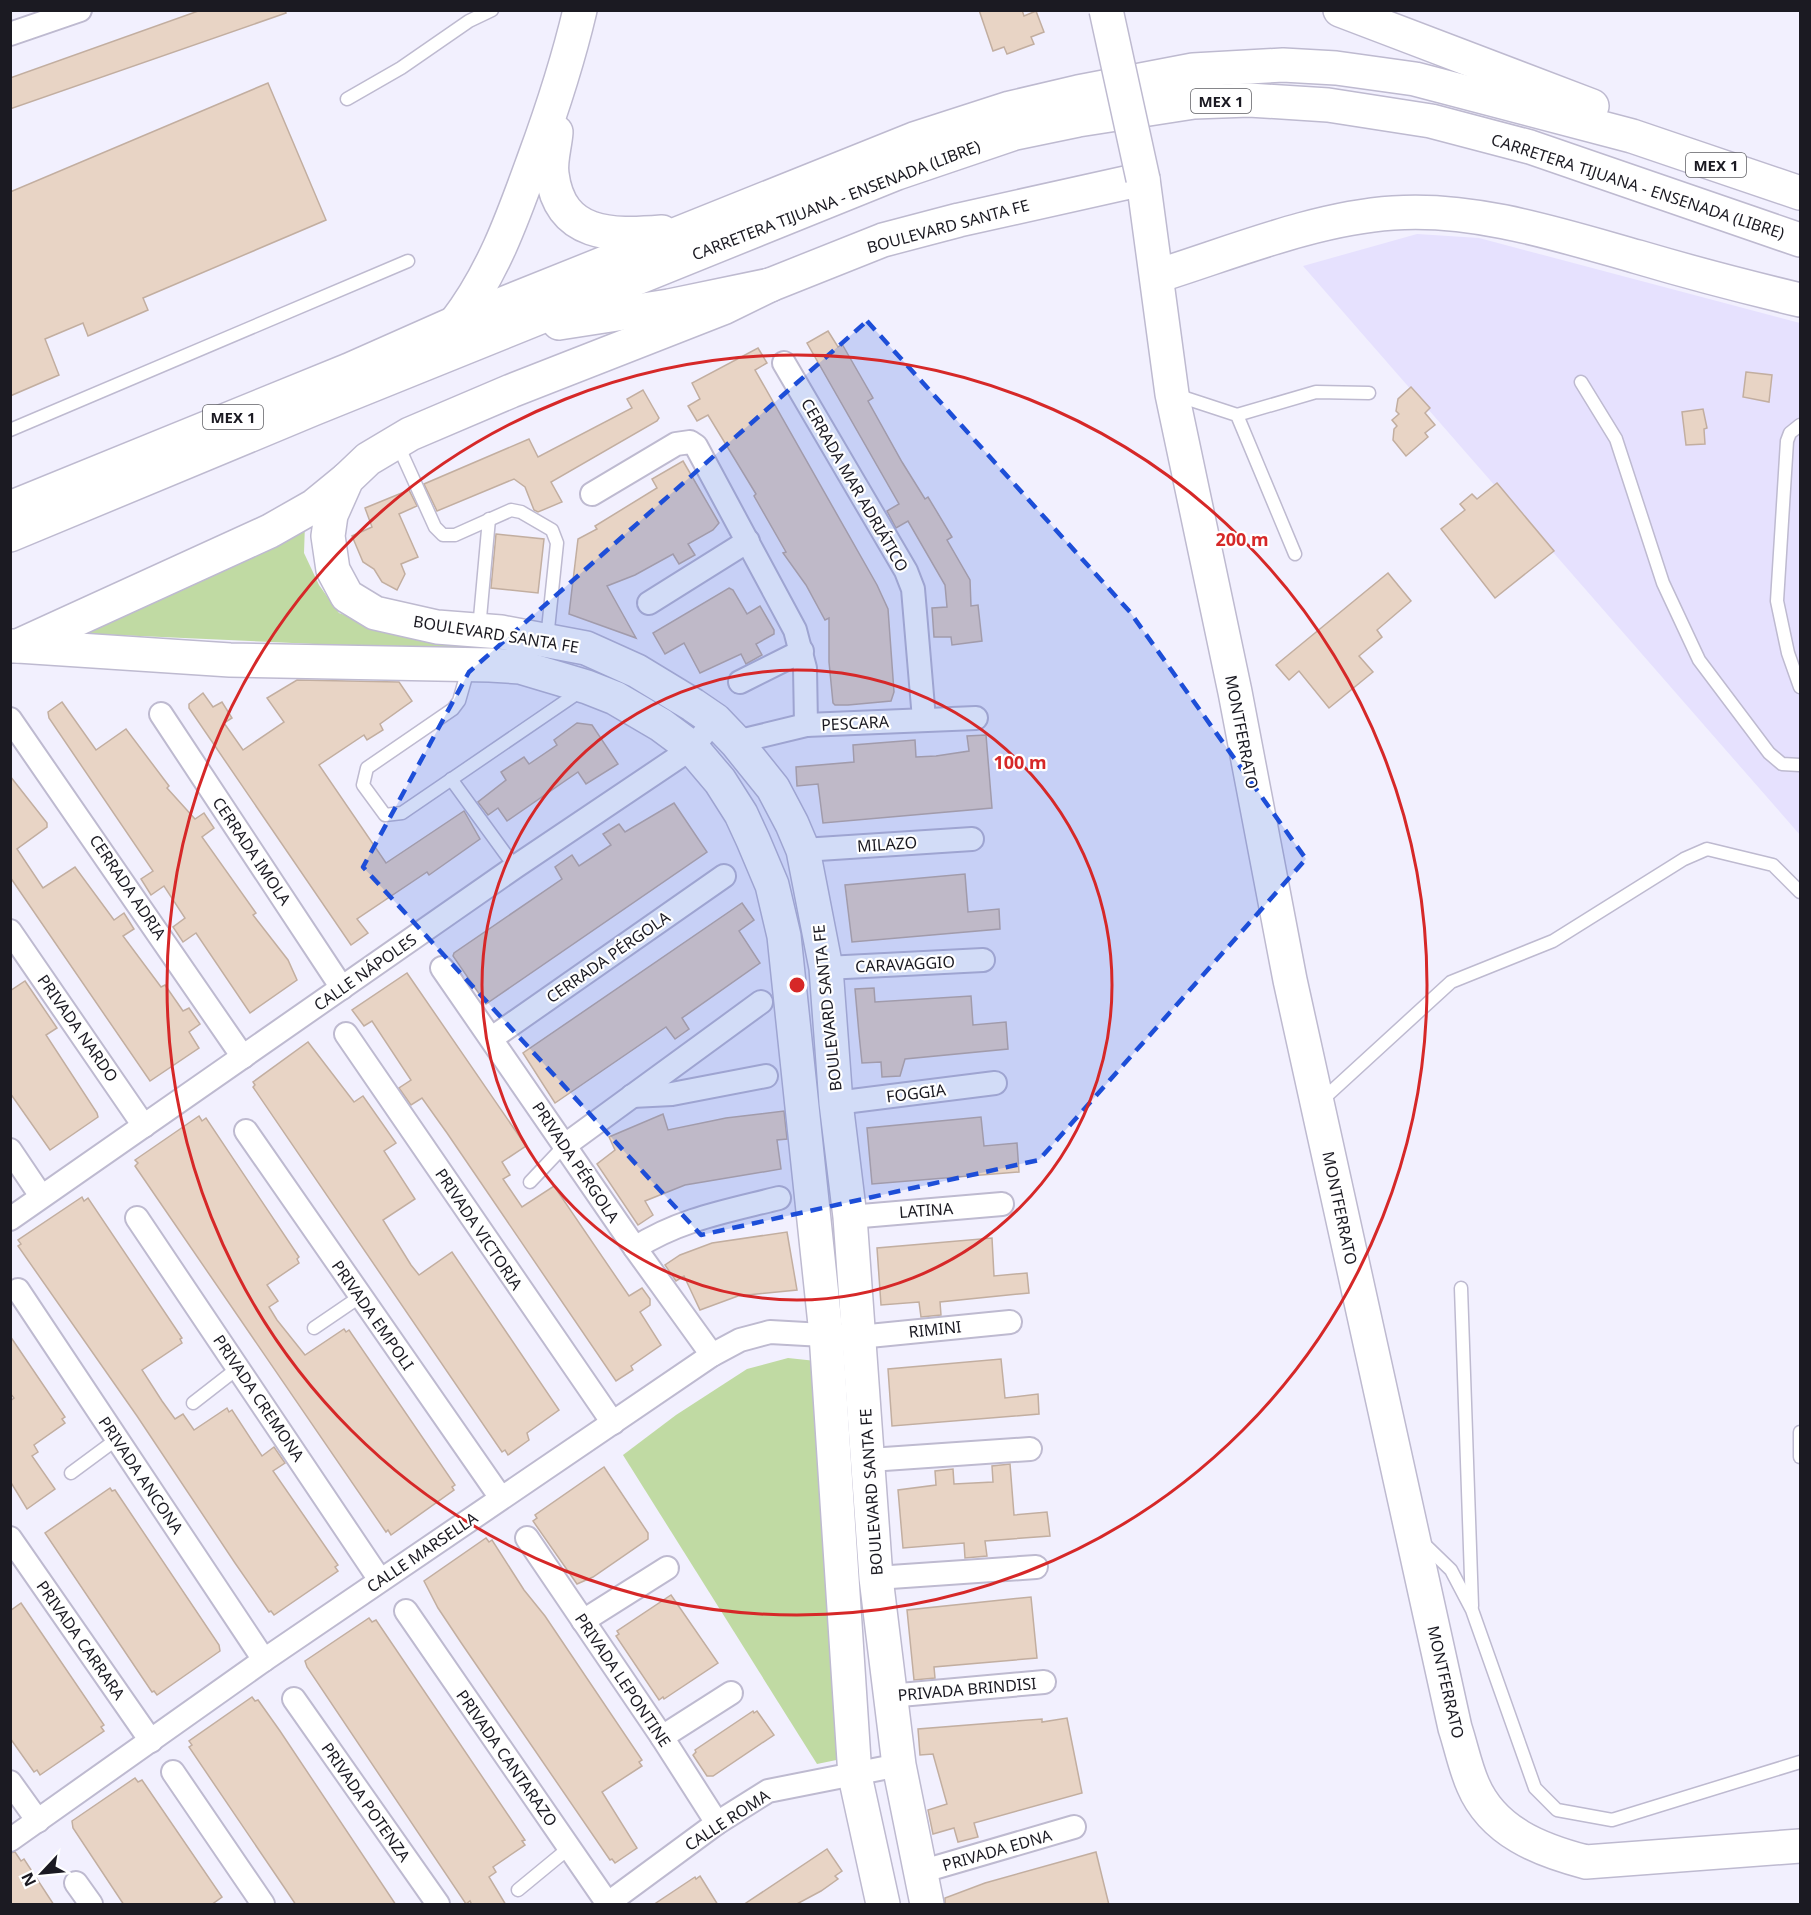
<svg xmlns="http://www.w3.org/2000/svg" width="1811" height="1915" viewBox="0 0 1811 1915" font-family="'Noto Sans',sans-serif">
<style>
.built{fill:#e6e1fe}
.green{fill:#c0daa3}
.building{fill:#e8d4c5;stroke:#c2aea0;stroke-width:1.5}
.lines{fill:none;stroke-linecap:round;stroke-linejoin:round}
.lane-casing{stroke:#bebad0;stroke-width:15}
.street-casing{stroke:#bebad0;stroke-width:26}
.secondary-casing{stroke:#bebad0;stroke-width:36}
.highway-casing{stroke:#bebad0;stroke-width:36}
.lane{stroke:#fff;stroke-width:12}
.street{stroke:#fff;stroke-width:22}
.secondary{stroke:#fff;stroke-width:33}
.highway{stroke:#fff;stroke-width:33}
.primary-bridge-casing{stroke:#bebad0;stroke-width:36;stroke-linecap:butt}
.primary-bridge{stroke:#fff;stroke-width:33}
.marked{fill:#1d4ed8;fill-opacity:0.2;stroke:#1d4ed8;stroke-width:4.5;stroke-dasharray:12 8;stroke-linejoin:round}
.ring{fill:none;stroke:#d62828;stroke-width:3}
.labels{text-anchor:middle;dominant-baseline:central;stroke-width:4.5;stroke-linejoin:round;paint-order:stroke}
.shield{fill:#fff;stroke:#5f5f64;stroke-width:1.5}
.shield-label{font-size:15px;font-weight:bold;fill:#1b1a22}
.street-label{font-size:16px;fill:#1b1a22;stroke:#fff}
.centre{fill:#d62828;stroke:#fff;stroke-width:3}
.ring-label{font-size:18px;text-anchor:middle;font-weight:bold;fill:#d62828;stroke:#fff;stroke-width:4.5;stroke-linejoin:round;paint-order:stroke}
</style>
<rect width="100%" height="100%" fill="#f2f0fe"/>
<path class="built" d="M1417 234 1479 238 1800 323V835L1303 266Z"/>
<g class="green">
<path d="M305 524 304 553 319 585 339 613 381 628 464 642 468 651 95 634 63 636Z"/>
<path d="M788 1358 816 1361 851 1757 817 1764 623 1455 676 1415 747 1369Z"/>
</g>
<g class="building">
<path d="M201 10H285L286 13 10 109V78Z"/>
<path d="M979 10H1022L1024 16 1036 11 1044 32 1031 37 1034 44 1007 54 1004 47 993 51Z"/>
<path d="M268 83 326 220 143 298 148 310 88 336 83 323 45 339 59 375 10 396V192Z"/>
<path d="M828 331 838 347 842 344 873 398 868 401 902 462 925 499 928 497 952 537 947 540 970 580 971 606 978 605 982 641 952 645 951 637H934L932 608 947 607 945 585 908 521 896 528 887 511 899 504 807 343Z"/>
<path d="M758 348 767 363 755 370 877 585 888 609 894 692 891 701 848 705H835L833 703 829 662V618L825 620 806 585 783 553 786 552 754 496 756 494 708 415 697 421 688 406 700 399 692 383Z"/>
<path d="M1746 372 1772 375 1769 402 1743 397Z"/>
<path d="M1411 387 1430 408 1425 413 1435 425 1425 433 1428 437 1406 456 1393 440 1394 429 1397 426 1392 420 1399 414 1396 411 1398 399Z"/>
<path d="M643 390 659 418 657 421 551 482 562 502 538 512 534 510 525 487 514 479 437 511 424 484 529 439 538 457 632 408 627 399Z"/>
<path d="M1703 409 1707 428 1704 429 1705 444 1686 445 1682 412Z"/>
<path d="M683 461 719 523 713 530 688 544 695 555 679 564 673 554 635 575 607 586 636 638 569 614 578 539 597 529 595 526 657 488 652 479Z"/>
<path d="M1497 483 1554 551 1495 598 1441 529 1465 510 1460 504 1472 494 1477 499Z"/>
<path d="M409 490 417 506 399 514 418 557 401 564 405 574 397 590 382 582 374 569 363 562 352 536 372 527 365 508Z"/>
<path d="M496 534 544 539 538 593 491 588Z"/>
<path d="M1388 573 1411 601 1377 630 1382 637 1359 656 1373 672 1329 708 1299 671 1289 680 1276 665Z"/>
<path d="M729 588 733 590 747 614 760 606 774 630V634L756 644 762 655 746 664 741 654 700 673 684 643 665 654 653 633Z"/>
<path d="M297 680 399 682 412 701 380 724 383 730 367 740 364 735 319 765 386 863 464 811 480 839 429 875 427 872 357 919 368 933 351 945 189 708V704L203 693 213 707 222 702 232 718 224 723 243 750 284 722 267 698Z"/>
<path d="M62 702 96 750 126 729 169 786 167 788 195 819 204 813 214 828 202 837 256 913 253 915 288 960 297 980 250 1013 196 933 183 942 173 927 185 918 164 886 151 895 141 879 153 871 49 718 48 712Z"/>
<path d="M577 723 592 725 618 764 586 784 578 772 507 821 498 808 488 815 478 802 506 780 501 772 524 757 529 764 557 745 554 740Z"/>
<path d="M986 735 992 808 823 823 818 784 797 786 796 767 854 762 853 745 915 740 916 757 936 756 969 751 967 736Z"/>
<path d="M10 776 47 823V827L17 849 43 888 75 867 114 920 124 913 134 929 123 936 161 987 165 985 183 1011 189 1008 200 1024 189 1032 199 1048 150 1081 10 877Z"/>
<path d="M674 803 707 852 486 1004 453 956 454 953 562 879 555 867 572 855 579 866 611 845 603 834 619 824 625 832Z"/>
<path d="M965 874 968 912 999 909 1000 929 852 942 845 885Z"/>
<path d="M742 903 754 920 739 931 760 963 682 1018 689 1029 675 1039 666 1027 555 1103 523 1053Z"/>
<path d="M407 973 526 1146 502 1162 510 1175 503 1179 522 1207 554 1186 629 1296 642 1288 650 1299V1305L640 1312 661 1345 631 1366 633 1370 616 1381 447 1133 422 1098 411 1105 399 1088 411 1080 372 1021 364 1026 352 1010Z"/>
<path d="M25 981 57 1028 46 1035 97 1113 98 1117 50 1150 10 1093V991Z"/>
<path d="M874 988 875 1002 971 996 973 1025 1006 1022 1008 1049 905 1059 900 1076 882 1077 881 1062 862 1063 859 1034 855 989Z"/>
<path d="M308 1042 354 1102 363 1096 396 1143 384 1151 415 1199 383 1220 411 1265 419 1275 452 1252 559 1410 527 1433 529 1440 508 1455 505 1450 502 1452 253 1087 255 1085 253 1082Z"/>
<path d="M784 1111 787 1139 777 1140 781 1169 685 1185 645 1201 653 1215 638 1225 597 1164 615 1150 609 1137 663 1114 668 1130 726 1118Z"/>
<path d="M199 1116 202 1121 206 1118 299 1257 297 1259 299 1263 267 1285 278 1301 269 1307 277 1320 305 1355 344 1329 346 1332 349 1330 455 1485 452 1487 454 1490 391 1535 388 1530 386 1532 135 1166 138 1163 135 1160Z"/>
<path d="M981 1117 984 1146 1017 1143 1019 1172 872 1184 867 1128Z"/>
<path d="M82 1197 84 1201 88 1198 182 1338 180 1339 182 1343 142 1370 162 1401 175 1419 183 1414 194 1430 227 1408 229 1412 232 1410 262 1456 274 1447 285 1463 273 1471 338 1565 335 1567 338 1571 274 1615 271 1611 269 1612 235 1563 137 1416 18 1246 21 1244 18 1240Z"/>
<path d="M787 1232 797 1290 738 1296 700 1310 684 1276 676 1281 665 1265 680 1255 712 1243Z"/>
<path d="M992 1238 994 1276 1027 1273 1029 1293 940 1302 941 1315 921 1317 919 1302 881 1305 877 1248Z"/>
<path d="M10 1336 65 1417 62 1419 65 1423 34 1445 38 1452 32 1456 55 1489 27 1509 10 1481V1401L14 1398 10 1393Z"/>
<path d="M1001 1359 1005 1398 1038 1394 1039 1414 892 1426 888 1369Z"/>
<path d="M1010 1464 1014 1515 1047 1512 1050 1536 985 1541 987 1556 965 1558 964 1543 903 1548 898 1490 936 1485 935 1471 953 1469 954 1484 993 1482 992 1466Z"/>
<path d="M604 1467 648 1533V1539L593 1577 577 1584 533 1521 537 1518 535 1515Z"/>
<path d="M110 1488 112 1491 115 1490 219 1645 220 1651 157 1695 154 1691 152 1692 45 1533Z"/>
<path d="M486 1538 489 1542 492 1540 524 1590 545 1616 642 1760 639 1762 642 1766 602 1792 637 1848 615 1863 612 1859 610 1860 462 1644 438 1608 424 1581Z"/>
<path d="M671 1595 718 1663 664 1699 663 1697 659 1700 616 1636 619 1634 617 1631Z"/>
<path d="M1031 1597 1037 1658 934 1667 935 1678 914 1680 907 1610Z"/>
<path d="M21 1603 104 1725 101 1727 104 1731 40 1775 37 1770 34 1772 10 1738V1611Z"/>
<path d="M369 1618 372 1622 376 1620 525 1840 522 1841 525 1845 493 1867 496 1872 489 1877 506 1905H472L470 1901 466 1904 307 1667 305 1661Z"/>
<path d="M252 1697 255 1701 258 1700 280 1731 396 1905H296L284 1887 189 1747 192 1745 189 1741Z"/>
<path d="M753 1711 754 1713 757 1711 774 1735 713 1776H707L693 1755 696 1752 695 1750Z"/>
<path d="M1067 1718 1082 1793 974 1823 978 1837 958 1842 954 1828 933 1834 928 1810 947 1804 933 1754 920 1755 918 1729 1042 1719V1722Z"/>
<path d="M135 1778 138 1782 142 1780 222 1897 211 1905H124L73 1828 72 1821Z"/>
<path d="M827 1849 842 1871 835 1876 838 1879 821 1891 795 1905H743Z"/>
<path d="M15 1852 21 1861 24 1859 54 1905H10V1853Z"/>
<path d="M1096 1852 1109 1905H945V1898L985 1883Z"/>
<path d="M700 1876 718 1905H653L695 1877 696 1879Z"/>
</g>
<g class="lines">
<g class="lane-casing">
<g id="lane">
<path d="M347 99 401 68 469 21 492 10"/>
<path d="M1581 382 1616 439 1663 583 1699 660 1769 753 1782 764 1800 765"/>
<path d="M1176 395 1237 415 1295 554"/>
<path d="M1237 415 1316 392 1369 393"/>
<path d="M1800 425 1790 433 1787 441 1777 601 1788 653 1800 687"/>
<path d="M10 430 408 261"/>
<path d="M397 443 435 527 443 535H455L511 510 521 512 552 530 557 543 547 639"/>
<path d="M479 629 489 519"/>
<path d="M469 666 459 701 453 709 367 768 363 785 385 815 402 813 582 690"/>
<path d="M451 779 515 867"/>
<path d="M1321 1101 1451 982 1553 941 1684 859 1707 849 1773 865 1800 892"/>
<path d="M530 1182 564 1146"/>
<path d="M1461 1288 1472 1606"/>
<path d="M314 1328 361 1296"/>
<path d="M193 1403 238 1368"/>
<path d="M1800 1432V1457"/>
<path d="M71 1473 117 1439"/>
<path d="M1421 1541 1451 1570 1472 1610 1535 1788 1557 1810 1612 1820 1800 1762"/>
<path d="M518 1890 569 1848"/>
</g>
</g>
<g class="street-casing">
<g id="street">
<path d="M10 34 80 10"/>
<path d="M784 363 906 571 913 589 924 719"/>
<path d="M592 494 676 444 690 442 696 446 795 630 805 668 806 725"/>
<path d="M649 603 748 541"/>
<path d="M740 682 802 651"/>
<path d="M161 714 342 988"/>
<path d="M10 719 243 1057"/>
<path d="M736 742 806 725 976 718"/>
<path d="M803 850 972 839"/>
<path d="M10 931 144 1126"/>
<path d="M442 968 635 1248 712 1355"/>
<path d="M826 968 983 960"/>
<path d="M346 1034 613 1423"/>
<path d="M492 1038 724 876"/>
<path d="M632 1096 672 1094 766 1076"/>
<path d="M836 1103 995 1083"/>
<path d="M246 1131 501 1498"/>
<path d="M564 1146 761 1002"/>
<path d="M10 1150 41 1196"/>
<path d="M850 1217 1002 1204"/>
<path d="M137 1218 380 1580"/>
<path d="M10 1219 515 867 692 748 715 720"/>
<path d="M635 1248C680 1219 728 1211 779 1198"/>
<path d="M18 1290 264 1660"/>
<path d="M870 1460 1030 1449"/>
<path d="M10 1538 151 1741"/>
<path d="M527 1538 662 1737 717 1823"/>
<path d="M876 1578 1036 1567"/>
<path d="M406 1611 608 1904"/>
<path d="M583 1621 667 1568"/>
<path d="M889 1696 1044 1682"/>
<path d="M294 1699 438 1904"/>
<path d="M662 1737 731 1693"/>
<path d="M173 1772 263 1904"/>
<path d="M10 1782 38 1821"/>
<path d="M10 1840 264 1660 712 1355 740 1340 770 1332 859 1337 1010 1322"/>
<path d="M920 1872 1074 1827"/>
<path d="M76 1883 91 1904"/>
<path d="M607 1904 717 1823 768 1791 899 1765"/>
</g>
</g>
<g class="secondary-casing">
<g id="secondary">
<path d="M18 646 230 660 490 665 520 667 587 687 615 698 661 725 692 748 720 781 741 814 753 840 772 885 784 936 826 1334 855 1776 883 1904"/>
<path d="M927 1904 899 1765 876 1578 850 1217 836 1103 826 968 803 850 792 824 773 788 736 742 715 720 693 705 637 671 586 648 501 632 437 627 375 613 347 596 333 570 328 536 331 515 347 479 368 459 410 434 511 391 723 308 770 285 883 240 959 220 1143 179 1172 394 1235 692 1290 980 1455 1728C1461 1746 1465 1767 1473 1785 1493 1832 1540 1850 1586 1862L1800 1846"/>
</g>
</g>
<g class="highway-casing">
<g id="highway">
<path d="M1340 10 1592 106"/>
<path d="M556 132C555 146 550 161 552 174 560 237 612 236 662 232"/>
<path d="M1157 276C1231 253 1315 218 1393 213 1475 207 1560 235 1638 257 1692 273 1746 287 1800 300"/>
<path d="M455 323C493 274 513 217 534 159 552 110 568 61 580 10"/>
<path d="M559 323 669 306 770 285"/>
<path d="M10 508 349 370 455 323 914 139 1010 108 1078 92 1193 70 1283 65 1336 68 1415 79 1632 136 1800 193"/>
<path d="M10 535 313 409 897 173 1015 133 1078 120 1194 102 1249 100 1328 105 1431 121 1530 147 1800 240"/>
<path d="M10 646H18L270 531 314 506 347 479"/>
</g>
</g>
<use href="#lane" class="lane"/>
<use href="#street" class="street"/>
<use href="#secondary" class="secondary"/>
<use href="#highway" class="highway"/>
<g class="primary-bridge-casing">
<path id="primary-bridge" d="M1106 10 1143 179"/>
</g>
<use href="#primary-bridge" class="primary-bridge"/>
</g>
<path class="marked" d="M867 321 1130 612 1306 859 1039 1160 701 1235 363 867 469 672Z"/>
<g class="ring">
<circle cx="797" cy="985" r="315"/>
<circle cx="797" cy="985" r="630"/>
</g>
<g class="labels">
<g class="shield">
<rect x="1191" y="89" width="60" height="24" rx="4.5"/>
<rect x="1686" y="153" width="60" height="24" rx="4.5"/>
<rect x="203" y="405" width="60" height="24" rx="4.5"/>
</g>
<g class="shield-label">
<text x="1221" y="101">MEX 1</text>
<text x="1716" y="165">MEX 1</text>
<text x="233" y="417">MEX 1</text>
</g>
<g class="street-label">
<text transform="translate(1638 186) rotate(18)">CARRETERA TIJUANA - ENSENADA (LIBRE)</text>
<text transform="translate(836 200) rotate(-21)">CARRETERA TIJUANA - ENSENADA (LIBRE)</text>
<text transform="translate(948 226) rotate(-15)">BOULEVARD SANTA FE</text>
<text transform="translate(855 485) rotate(60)">CERRADA MAR ADRIÁTICO</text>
<text transform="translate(496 634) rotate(9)">BOULEVARD SANTA FE</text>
<text transform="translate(855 723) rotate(-3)">PESCARA</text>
<text transform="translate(1242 732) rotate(79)">MONTFERRATO</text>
<text transform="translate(887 844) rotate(-4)">MILAZO</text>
<text transform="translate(252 851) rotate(56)">CERRADA IMOLA</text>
<text transform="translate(128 887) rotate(56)">CERRADA ADRIA</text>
<text transform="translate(608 957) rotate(-35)">CERRADA PÉRGOLA</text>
<text transform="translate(905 964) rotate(-3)">CARAVAGGIO</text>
<text transform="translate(365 972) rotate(-35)">CALLE NÁPOLES</text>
<text transform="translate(827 1008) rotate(-96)">BOULEVARD SANTA FE</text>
<text transform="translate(78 1028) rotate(55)">PRIVADA NARDO</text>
<text transform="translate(916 1093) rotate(-7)">FOGGIA</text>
<text transform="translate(576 1162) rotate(56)">PRIVADA PÉRGOLA</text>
<text transform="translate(1340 1208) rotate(78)">MONTFERRATO</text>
<text transform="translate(926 1210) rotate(-4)">LATINA</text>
<text transform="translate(479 1229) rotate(56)">PRIVADA VICTORIA</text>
<text transform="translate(373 1315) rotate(55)">PRIVADA EMPOLI</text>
<text transform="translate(935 1329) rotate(-6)">RIMINI</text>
<text transform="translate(259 1398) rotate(56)">PRIVADA CREMONA</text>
<text transform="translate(141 1475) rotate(56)">PRIVADA ANCONA</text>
<text transform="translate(871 1492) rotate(-94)">BOULEVARD SANTA FE</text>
<text transform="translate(422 1552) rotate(-34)">CALLE MARSELLA</text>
<text transform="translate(81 1640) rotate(55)">PRIVADA CARRARA</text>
<text transform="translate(623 1680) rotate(56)">PRIVADA LEPONTINE</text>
<text transform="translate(1446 1682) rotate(77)">MONTFERRATO</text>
<text transform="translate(967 1689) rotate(-5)">PRIVADA BRINDISI</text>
<text transform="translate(507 1758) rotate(55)">PRIVADA CANTARAZO</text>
<text transform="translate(366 1802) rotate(55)">PRIVADA POTENZA</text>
<text transform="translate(727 1820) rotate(-33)">CALLE ROMA</text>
<text transform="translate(997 1850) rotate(-16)">PRIVADA EDNA</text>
</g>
</g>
<circle cx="797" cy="985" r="9" class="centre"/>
<g class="ring-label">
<text x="1242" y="546">200 m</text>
<text x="1020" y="769">100 m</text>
</g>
<rect width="1811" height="1915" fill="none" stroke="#1b1a22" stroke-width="24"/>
<g transform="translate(42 1873) rotate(244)" stroke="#ffffff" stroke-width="4.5" paint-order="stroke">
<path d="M0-4.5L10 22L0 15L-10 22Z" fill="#1b1a22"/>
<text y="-9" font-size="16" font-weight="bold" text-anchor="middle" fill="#1b1a22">N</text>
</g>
</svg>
